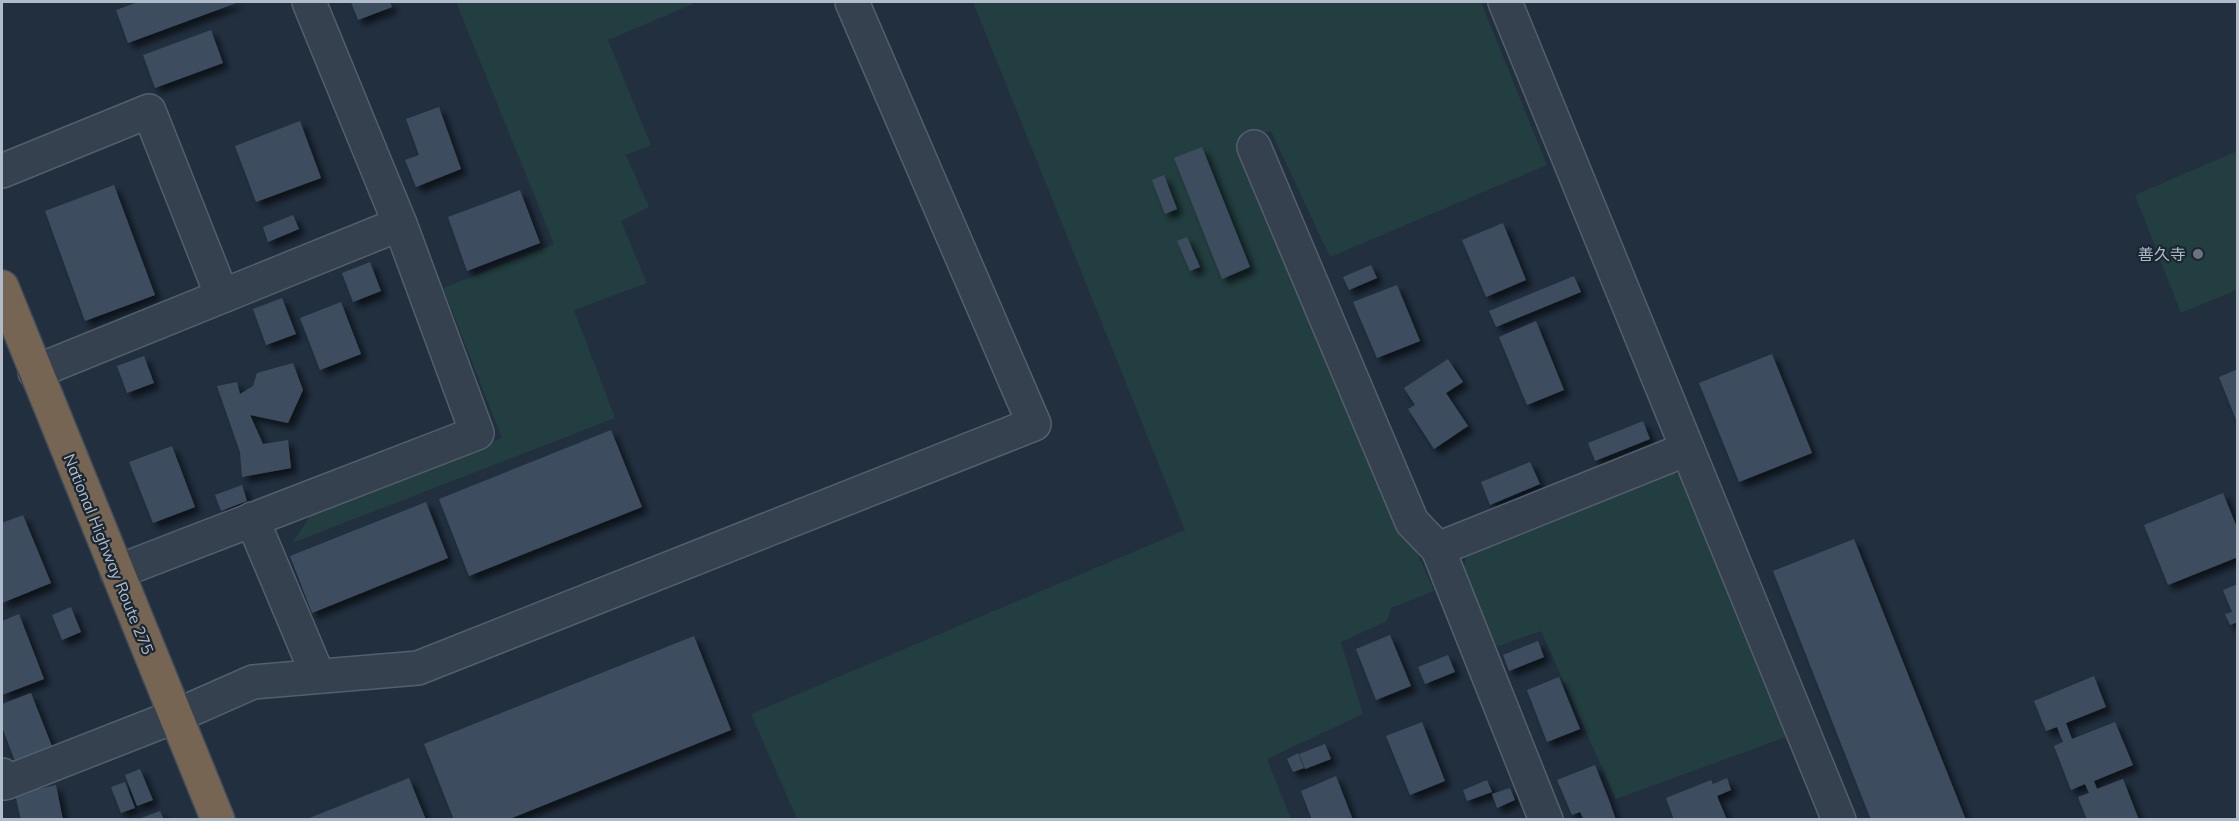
<svg xmlns="http://www.w3.org/2000/svg" width="2239" height="821" viewBox="0 0 2239 821" font-family="Mulish,'Noto Sans JP',sans-serif">
<style>
.green{fill:#233e40}
.building{fill:#3d4e5e;filter:url(#shadow)}
.lines{fill:none;stroke-linecap:round;stroke-linejoin:round}
.minor-casing{stroke:#535f6c;stroke-width:36}
.highway-casing{stroke:#404c59;stroke-width:36}
.minor{stroke:#35414f;stroke-width:33}
.highway{stroke:#756552;stroke-width:33}
.worship-dot{fill:#6b7280;stroke:#1b2633;stroke-width:2}
.labels{text-anchor:middle;dominant-baseline:central;stroke-width:4.5;stroke-linejoin:round;paint-order:stroke}
.poi-label{font-size:16px;fill:#b1bcca;stroke:#1b2633;text-anchor:end}
.street-label{font-size:16px;fill:#b1bcca;stroke:#1b2633}
</style>
<defs>
<filter id="shadow"><feDropShadow dx="5.5" dy="5.5" stdDeviation="3" flood-color="#0009"/></filter>
</defs>
<rect width="100%" height="100%" fill="#212f3f"/>
<g class="green">
<path d="M456 2H692L693 4 608 40 651 145 626 155 649 207 621 221 647 283 574 310 615 418 292 543 313 512 502 438 443 288 554 244Z"/>
<path d="M973 2H1481L1547 165 1330 257 1271 131 1240 143 1434 591 1391 608 1387 621 1341 642 1363 714 1267 759 1291 819H797L751 714 1185 530Z"/>
<path d="M2237 151V290L2181 313 2135 195Z"/>
<path d="M1667 471 1686 477 1786 737 1616 799 1541 631 1490 649 1458 581 1471 545Z"/>
</g>
<g class="building">
<path d="M138 2H239L128 43 116 10Z"/>
<path d="M351 2H390L392 7 358 20Z"/>
<path d="M211 30 223 63 155 88 143 55Z"/>
<path d="M439 107 461 169 416 187 405 160 419 155 406 119Z"/>
<path d="M300 121 321 178 256 202 235 146Z"/>
<path d="M1202 147 1250 267 1222 279 1174 158Z"/>
<path d="M1164 175 1177 209 1165 214 1152 180Z"/>
<path d="M114 185 155 295 85 321 45 211Z"/>
<path d="M520 190 540 243 467 271 448 217Z"/>
<path d="M293 215 299 229 268 242 263 227Z"/>
<path d="M1503 223 1526 280 1486 297 1462 240Z"/>
<path d="M1187 237 1200 267 1190 271 1177 241Z"/>
<path d="M370 262 381 291 353 302 342 273Z"/>
<path d="M1371 265 1377 278 1349 290 1343 277Z"/>
<path d="M1574 276 1581 292 1496 327 1489 311Z"/>
<path d="M1397 285 1420 341 1377 358 1353 302Z"/>
<path d="M282 298 296 334 266 345 253 309Z"/>
<path d="M341 302 361 354 320 370 300 318Z"/>
<path d="M1536 321 1564 390 1527 405 1499 337Z"/>
<path d="M1772 354 1812 453 1739 482 1699 383Z"/>
<path d="M144 356 154 383 127 393 117 366Z"/>
<path d="M1448 359 1463 382 1446 393 1468 426 1434 449 1408 409 1415 405 1404 388Z"/>
<path d="M293 363 303 390 288 423 250 415 263 444 288 440 291 468 242 477 240 452 217 386 237 382 240 394 253 386 257 373Z"/>
<path d="M2238 369V422H2237L2219 377Z"/>
<path d="M1643 421 1650 439 1595 461 1588 443Z"/>
<path d="M611 430 642 507 469 576 439 499Z"/>
<path d="M172 446 195 507 153 523 129 462Z"/>
<path d="M1530 462 1540 484 1490 505 1481 482Z"/>
<path d="M242 485 247 501 221 511 215 495Z"/>
<path d="M2223 493 2238 530V557L2168 585 2144 525Z"/>
<path d="M426 502 448 558 312 613 290 556Z"/>
<path d="M23 515 51 583 2 603V523Z"/>
<path d="M1854 539 1966 820H1871L1773 571Z"/>
<path d="M2238 584V622L2230 625 2225 614 2232 612 2223 590Z"/>
<path d="M71 607 81 632 62 640 52 615Z"/>
<path d="M19 614 44 679 2 695V621Z"/>
<path d="M1390 635 1411 686 1376 700 1356 649Z"/>
<path d="M694 636 731 730 507 820H454L424 744Z"/>
<path d="M1538 641 1544 657 1509 671 1503 655Z"/>
<path d="M1448 655 1455 672 1425 684 1418 667Z"/>
<path d="M2094 676 2106 707 2066 723 2072 739 2115 722 2133 765 2094 781 2097 789 2123 779 2139 820H2087L2078 797 2089 793 2085 784 2071 790 2054 746 2063 742 2057 727 2046 731 2034 701Z"/>
<path d="M1559 677 1580 729 1547 742 1527 690Z"/>
<path d="M31 693 55 754 18 769 2 727V704Z"/>
<path d="M1422 722 1445 781 1410 795 1386 736Z"/>
<path d="M1325 744 1331 759 1305 769 1299 754Z"/>
<path d="M1298 753 1304 768 1293 772 1287 759Z"/>
<path d="M1595 765 1609 800 1616 820H1584L1580 812 1572 815 1557 780Z"/>
<path d="M140 769 153 800 137 806 125 775Z"/>
<path d="M1336 776 1353 820H1312L1301 791Z"/>
<path d="M409 778 426 820H307V819Z"/>
<path d="M1727 778 1731 790 1717 796 1727 820H1674L1666 798 1711 780 1713 784Z"/>
<path d="M1487 780 1492 792 1467 801 1463 790Z"/>
<path d="M125 782 135 808 121 813 111 787Z"/>
<path d="M56 785 63 820H21L15 794Z"/>
<path d="M1510 788 1515 800 1497 808 1492 794Z"/>
<path d="M160 811 164 820H139V819Z"/>
</g>
<g class="lines">
<g class="minor-casing">
<g id="minor">
<path d="M1505 2 1839 820"/>
<path d="M1254 147 1412 522 1438 549 1546 820"/>
<path d="M2 171 149 111 222 296"/>
<path d="M35 372 400 224 309 2"/>
<path d="M252 519 318 676"/>
<path d="M1438 549 1687 449"/>
<path d="M117 572 477 433 400 224"/>
<path d="M2 775 5 783 176 716 253 682 418 668 1034 424 852 2"/>
</g>
</g>
<g class="highway-casing">
<path id="highway" d="M2 287 218 820"/>
</g>
<use href="#minor" class="minor"/>
<use href="#highway" class="highway"/>
</g>
<circle class="worship-dot" cx="2198" cy="254" r="6"/>
<g class="labels">
<g class="poi-label">
<text x="2186" y="254">善久寺</text>
</g>
<g class="street-label">
<text transform="translate(109 554) rotate(68)">National Highway Route 275</text>
</g>
</g>
<rect width="2239" height="821" fill="none" stroke="#b1bcca" stroke-width="6"/>
</svg>
